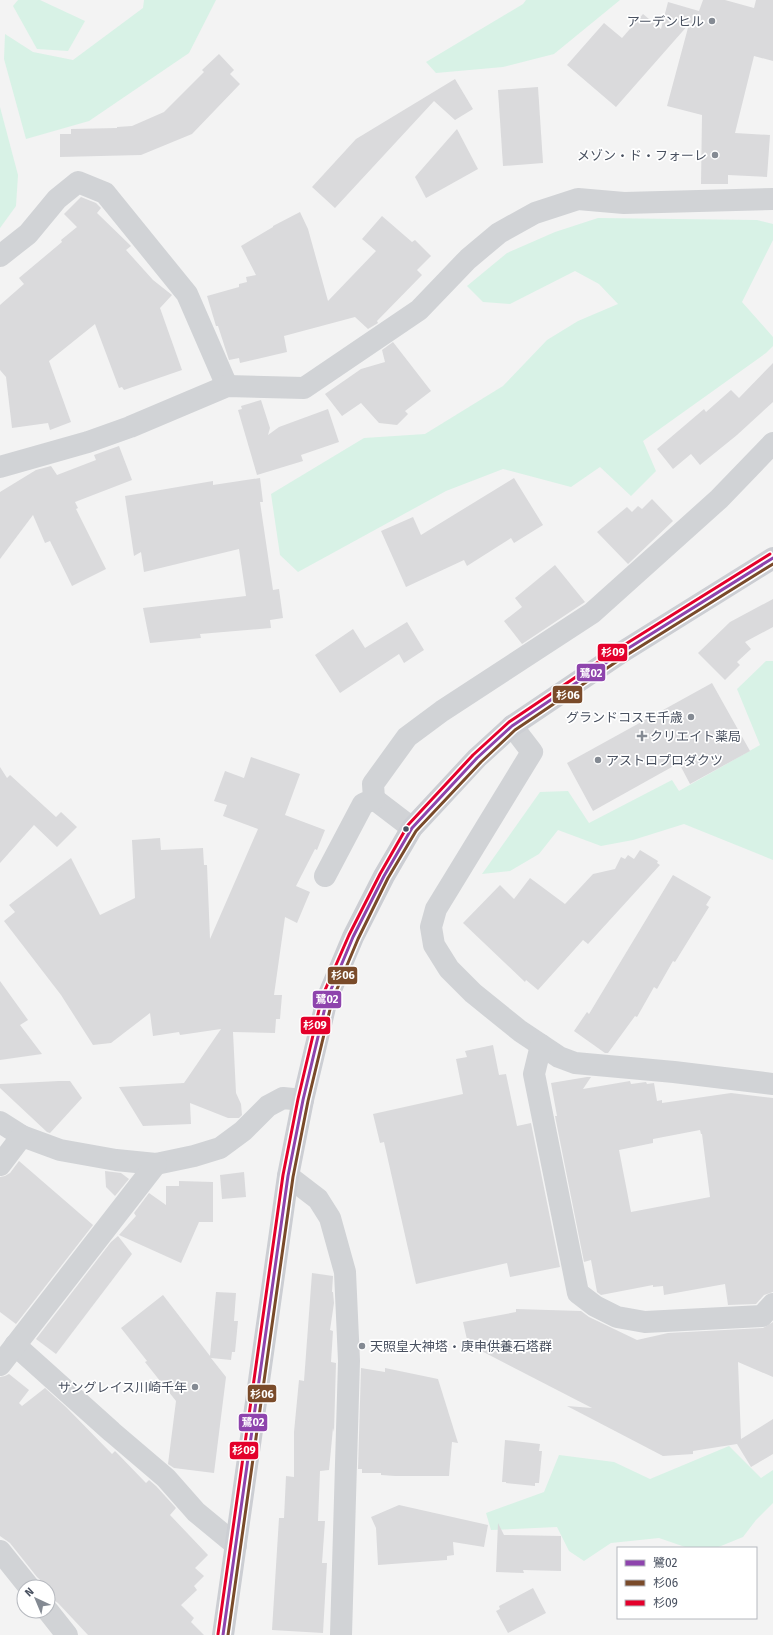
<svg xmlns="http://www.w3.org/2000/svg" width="773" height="1635" viewBox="0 0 773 1635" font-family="'Fira Sans','Noto Sans JP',sans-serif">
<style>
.green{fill:#d8f2e6}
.building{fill:#dadadc;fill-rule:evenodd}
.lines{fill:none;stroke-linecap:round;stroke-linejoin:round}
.minor{stroke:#d1d3d6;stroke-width:22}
.primary{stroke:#ccced3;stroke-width:22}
.bus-1-casing{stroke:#fff;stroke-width:6}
.bus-2-casing{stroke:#fff;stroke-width:6}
.bus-3-casing{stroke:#fff;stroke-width:6}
.bus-1{stroke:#8e44ad;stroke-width:3}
.bus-2{stroke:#7a4b2a;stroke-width:3}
.bus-3{stroke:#e4002b;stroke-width:3}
.poi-dot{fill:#848a93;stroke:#fff;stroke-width:1.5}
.bus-dot{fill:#495160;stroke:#fff;stroke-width:1.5}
.labels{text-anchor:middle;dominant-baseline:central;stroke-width:3.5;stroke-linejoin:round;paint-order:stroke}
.poi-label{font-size:13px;fill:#495160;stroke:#fff;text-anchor:end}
.line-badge{stroke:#fff;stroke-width:1.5}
.badge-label{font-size:11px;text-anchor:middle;font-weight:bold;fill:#fff}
</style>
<rect width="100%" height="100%" fill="#f3f3f3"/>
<g class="green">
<path d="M18 0H40L85 21 68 51 37 49 13 6Z"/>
<path d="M144 0H216L189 53 89 121 26 139 4 59 5 34 33 52 73 60 143 8Z"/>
<path d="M526 0H620L554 54 503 67 436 73 426 62 523 4Z"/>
<path d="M0 107 18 175 16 206 0 228Z"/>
<path d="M598 218 757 220 773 224V240L742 302 773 337V346L766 353 643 441 656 471 631 496 600 467 571 487 503 469 446 491 298 572 280 555 271 494 364 438 425 434 503 386 547 340 578 321 618 304 599 284 575 271 510 304 483 302 467 286 507 253 555 232Z"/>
<path d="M766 661H773V860L684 824 633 840 601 846 558 830 539 854 510 871 482 874 540 792 568 791 589 823 672 780 679 791 760 745 737 689Z"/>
<path d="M729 1446 761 1478 773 1470V1503L756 1520 743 1537 716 1548H688L659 1538 611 1543 584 1561 569 1551 557 1527 491 1530 486 1513 544 1492 559 1455 614 1462 650 1479Z"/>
</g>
<g class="building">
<path d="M703 0H725L754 8 756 0H773V61L754 56 735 133 770 135 767 177 728 175V184H701L702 115 667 106 689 24 616 107 567 65 604 23 622 38 643 14 661 29 668 2 699 11Z"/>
<path d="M219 54 234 70 230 74 240 84 192 134 141 155 60 157V134H71V129L117 128V127L132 126 164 112 204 72 202 70Z"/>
<path d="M455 79 473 109 455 120 434 101 335 208 312 187 356 139Z"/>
<path d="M538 87 543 163 503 166 498 90Z"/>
<path d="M457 129 478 169 426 198 415 177Z"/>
<path d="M81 197 96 203 101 208 97 213 131 246 126 250 153 280 172 295 160 308 182 370 124 390 122 387 119 388 95 324 49 361 71 422 50 430 48 423 12 428 6 377 0 370V305L24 284 19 278 62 242 61 240 77 227 64 214Z"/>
<path d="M300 212 308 229 328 301 376 251 362 239 382 216 412 242 415 240 431 256 417 270 422 275 377 321 378 323 368 329 355 317 284 336 287 352 240 363 239 358 229 360 218 326H216L207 296 239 287V284L247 282 246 277 256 275 241 246 273 227V226Z"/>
<path d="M393 342 431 391 405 411 408 414 397 425 379 423 361 403 342 416 325 394 361 369 385 362 382 350Z"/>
<path d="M773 363V402L737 435 700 465 691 454 673 469 657 449 704 409 706 412 731 390 739 398Z"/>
<path d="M261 400 270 428 268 435 279 427 328 409 339 442 301 455 303 461 257 475 238 410 242 409 241 406Z"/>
<path d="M119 446 132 480 75 502 78 508 76 509 106 569 72 586 50 541 45 543 33 515 0 559V492L36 470 51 466 57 475 96 460 94 455Z"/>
<path d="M260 478 263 502H260L273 590 279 589 283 618 270 620 271 628 200 634 201 638 150 643 143 608 246 596 239 549 144 572 141 552 134 556 125 496 213 481V485Z"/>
<path d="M514 478 543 525 514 543 511 538 467 566 464 560 406 587 381 531 413 517 421 535Z"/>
<path d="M652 499 673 521 628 564 597 532 627 507 632 512 638 506 642 509Z"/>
<path d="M555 565 585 602 522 644 504 621 522 607 515 598Z"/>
<path d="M773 599V627L745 642 751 649 737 662 740 665 725 680 698 653 730 622Z"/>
<path d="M407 622 424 650 404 663 399 654 340 693 315 655 353 629 365 648Z"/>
<path d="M712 683 750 751 690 784 679 763 593 811 567 763Z"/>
<path d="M251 757 300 774 285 815 325 830 317 850 315 849 296 886 310 892 297 923 285 917 274 995H282L280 1019H276L275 1033 233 1032 236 1093 241 1104 242 1115 239 1118H228L190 1103 191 1124 143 1126 119 1087 184 1083 221 1029 180 1035 179 1032 153 1036 150 1013 111 1043 93 1045 61 995 4 921 15 912 9 905 71 858 100 915 135 898 132 840 160 838 161 850 203 848 204 865H207L210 939 258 829 223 816 227 805 214 801 225 771 244 778Z"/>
<path d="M0 767 7 778 10 775 56 817 61 812 77 827 57 847 34 825 0 863Z"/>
<path d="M640 850 658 861 657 863 660 865 588 944 583 940 538 990 526 980 525 982 463 923 500 885 514 899 530 878 565 904 593 874 615 869 621 857 625 859 628 855 634 859Z"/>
<path d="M673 875 711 897 706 905 709 907 675 962 673 961 657 989 654 987 637 1017 635 1016 608 1053H605L574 1031 587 1012 589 1014Z"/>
<path d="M0 981 28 1020 20 1025 42 1054 0 1060Z"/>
<path d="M493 1045 499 1075 506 1074 517 1126 531 1123 560 1267 510 1277 507 1263 416 1284 384 1142 380 1143 373 1114 463 1094 456 1059 467 1057 465 1051Z"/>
<path d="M587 1077H591L583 1089 630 1081 631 1084 646 1082 647 1084 654 1083 657 1101 662 1100V1103L731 1093 773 1098V1292L764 1295 756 1304 728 1305 725 1284 664 1295 663 1286 653 1287V1285L601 1295 597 1292 591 1260 584 1262 555 1116H557L551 1083ZM700 1130 701 1134H702L710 1197 631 1212 619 1150 653 1143V1139Z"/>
<path d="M59 1081H70L82 1098 50 1133 47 1132 0 1088V1084Z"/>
<path d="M19 1161 93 1225 16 1324 0 1312V1177L5 1176 10 1173Z"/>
<path d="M105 1171 121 1173 129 1179 115 1196 106 1187Z"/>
<path d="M244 1172 246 1197 222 1199 220 1175Z"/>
<path d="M179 1181 213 1182V1222H199L181 1263 119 1235 136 1216 134 1213 149 1193 166 1205V1186H179Z"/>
<path d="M118 1236 132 1254 56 1354 36 1339 111 1242Z"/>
<path d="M312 1273 333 1276 332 1292H333L334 1303 330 1330 333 1331 331 1362 336 1363 334 1432 333 1428 329 1470 320 1471 318 1521H325L322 1563H327L323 1633 272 1630 279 1518H284L286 1476 294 1477V1432L299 1380 304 1381Z"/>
<path d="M216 1292 236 1293 234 1321H238L235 1352H232L231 1360 211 1358 226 1377 214 1473 174 1468 168 1464 176 1401 145 1362 147 1361 121 1328 163 1295 210 1356Z"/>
<path d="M516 1309 581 1311 589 1317 637 1340 668 1333 763 1328 773 1322V1377L738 1362 741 1439 773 1419V1454L751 1467 737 1444 693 1451V1454L663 1456 567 1406 592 1408 468 1344 463 1322 516 1312Z"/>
<path d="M361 1368 385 1372V1368L438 1379 458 1443 452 1442 449 1476H395L381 1475V1473H362V1469H358Z"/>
<path d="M9 1374 29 1390 19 1403 22 1406 45 1388 66 1407 112 1454 115 1451 146 1483 149 1480 156 1486 176 1508 170 1515 208 1555 195 1568 204 1576 194 1586 197 1590 181 1605 194 1618 191 1622 204 1635H88L58 1603 48 1596V1587L37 1577 10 1543 0 1536V1377L5 1376Z"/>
<path d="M505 1440 540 1444 539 1451H542L539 1483H535V1486L506 1483V1482H502Z"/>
<path d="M399 1505 488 1525 484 1547 453 1542 454 1555 447 1556V1560L378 1565 376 1528 371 1517Z"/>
<path d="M498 1523 504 1535 561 1536V1571L523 1570 524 1573 496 1572Z"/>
<path d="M533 1588 546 1613 508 1633 496 1611 500 1609 499 1606Z"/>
</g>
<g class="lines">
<g class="minor">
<path d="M0 256 28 234 57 199 78 182 105 193 187 294 227 386"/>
<path d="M0 467 88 442 130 427 227 386 304 388 419 310 468 259 499 233 535 213 578 199 624 203 773 199"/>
<path d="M512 726 532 752 436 909 431 927 434 945 449 969 473 993 520 1031 559 1057 575 1063 674 1072 773 1084"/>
<path d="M374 799 412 828"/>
<path d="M325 876 363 804 374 799 373 784 407 737 442 711 592 613 719 499 773 443"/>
<path d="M541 1045 534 1074 578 1293 595 1306 617 1317 645 1322 762 1316 773 1304"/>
<path d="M0 1122 22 1136 60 1150 116 1160 156 1164 194 1156 220 1148 243 1131 268 1106 283 1098 303 1100"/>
<path d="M0 1165 22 1136"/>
<path d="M288 1176 318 1199 330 1218 345 1272 349 1361 341 1635"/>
<path d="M15 1345 112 1432 166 1478 196 1512 236 1545"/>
<path d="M0 1365 156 1164"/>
<path d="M0 1551 29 1587"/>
<path d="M48 1611 67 1635"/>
</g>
<path class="primary" d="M223 1635 288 1176 303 1100 327 999 353 937 384 876 412 828 477 758 512 726 619 654 773 558"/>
<g class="bus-1-casing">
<path id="bus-1" d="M223 1635 288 1176 303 1100 327 999 353 937 384 876 412 828 477 758 512 726 619 654 773 558"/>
</g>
<g class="bus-2-casing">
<path id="bus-2" d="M228 1635 293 1177 308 1101 332 1001 358 939 388 878 416 831 481 762 515 730 622 658 773 564"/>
</g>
<g class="bus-3-casing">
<path id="bus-3" d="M218 1634 283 1175 298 1099 322 997 349 935 380 874 408 825 473 755 509 722 616 650 770 554"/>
</g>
<use href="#bus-1" class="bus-1"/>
<use href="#bus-2" class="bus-2"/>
<use href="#bus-3" class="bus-3"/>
</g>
<g class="poi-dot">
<circle cx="712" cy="21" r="4"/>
<circle cx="715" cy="155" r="4"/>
<circle cx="691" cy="717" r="4"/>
<path d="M640 730h4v4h4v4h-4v4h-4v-4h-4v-4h4z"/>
<circle cx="598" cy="760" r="4"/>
<circle cx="362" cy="1346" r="4"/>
<circle cx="195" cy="1387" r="4"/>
</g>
<circle class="bus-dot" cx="406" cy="829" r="3.5"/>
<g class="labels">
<g class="poi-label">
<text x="704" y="21">アーデンヒル</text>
<text x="707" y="155">メゾン・ド・フォーレ</text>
<text x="683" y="717">グランドコスモ千歳</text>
<text x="650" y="736" text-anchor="start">クリエイト薬局</text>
<text x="606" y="760" text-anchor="start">アストロプロダクツ</text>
<text x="370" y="1346" text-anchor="start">天照皇大神塔・庚申供養石塔群</text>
<text x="187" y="1387">サングレイス川崎千年</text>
</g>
</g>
<g class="line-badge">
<rect x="597" y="643" width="31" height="19" rx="4" fill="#e4002b"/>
<rect x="576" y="663" width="30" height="19" rx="4" fill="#8e44ad"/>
<rect x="552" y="685" width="31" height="19" rx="4" fill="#7a4b2a"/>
<rect x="327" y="966" width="31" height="19" rx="4" fill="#7a4b2a"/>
<rect x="312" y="990" width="30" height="19" rx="4" fill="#8e44ad"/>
<rect x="300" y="1016" width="31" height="19" rx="4" fill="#e4002b"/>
<rect x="247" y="1384" width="30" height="19" rx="4" fill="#7a4b2a"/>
<rect x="238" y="1413" width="30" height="19" rx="4" fill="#8e44ad"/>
<rect x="229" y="1441" width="30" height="19" rx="4" fill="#e4002b"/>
</g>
<g class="badge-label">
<text x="613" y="656">杉09</text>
<text x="591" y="677">鷺02</text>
<text x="568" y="699">杉06</text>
<text x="343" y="979">杉06</text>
<text x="327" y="1003">鷺02</text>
<text x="315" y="1029">杉09</text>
<text x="262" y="1398">杉06</text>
<text x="253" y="1426">鷺02</text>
<text x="244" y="1454">杉09</text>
</g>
<rect x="617" y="1547" width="140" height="72" fill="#ffffff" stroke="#b6b9bf"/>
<rect x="625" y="1560" width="20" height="6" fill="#8e44ad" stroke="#b6b9bf"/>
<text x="653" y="1567" font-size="12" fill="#495160">鷺02</text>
<rect x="625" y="1580" width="20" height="6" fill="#7a4b2a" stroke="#b6b9bf"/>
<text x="653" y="1587" font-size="12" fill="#495160">杉06</text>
<rect x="625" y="1600" width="20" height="6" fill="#e4002b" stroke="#b6b9bf"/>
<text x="653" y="1607" font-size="12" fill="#495160">杉09</text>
<g transform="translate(36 1599) rotate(316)"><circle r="19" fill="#ffffff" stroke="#b6b9bf"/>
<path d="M0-3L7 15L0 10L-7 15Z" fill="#848a93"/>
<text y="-6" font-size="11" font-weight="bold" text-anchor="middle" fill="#495160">N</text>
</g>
</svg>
